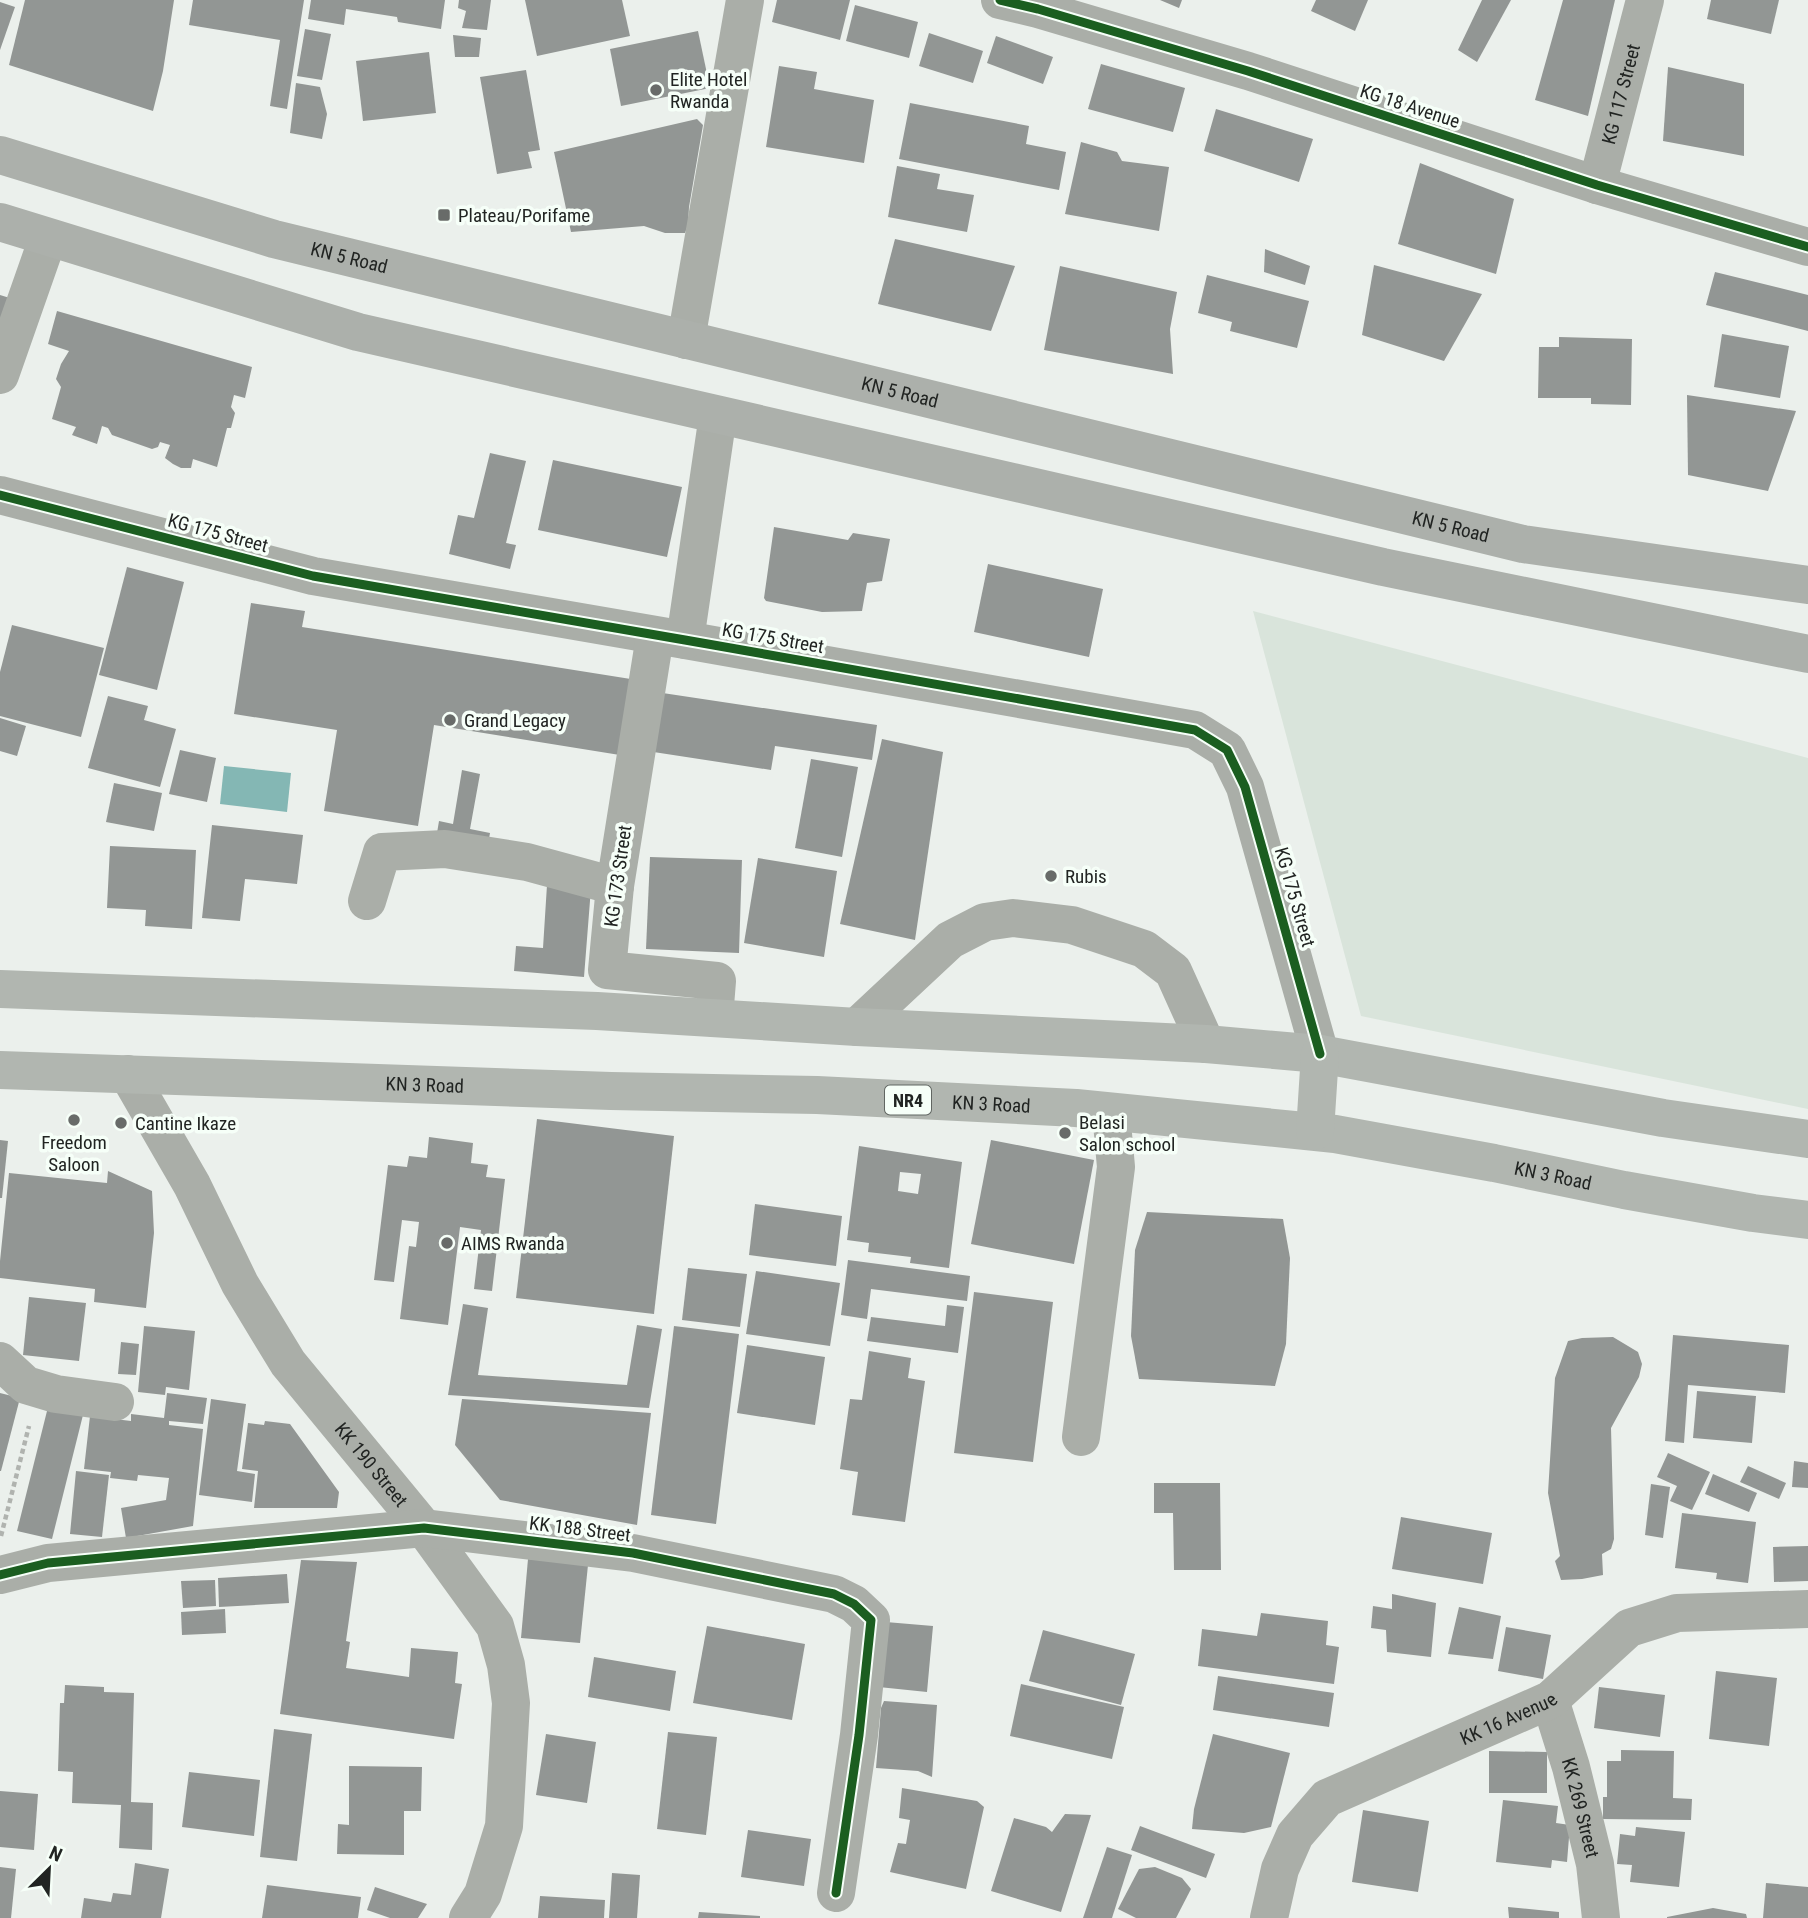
<svg xmlns="http://www.w3.org/2000/svg" width="1808" height="1918" viewBox="0 0 1808 1918" font-family="'Roboto Condensed',sans-serif">
<style>
.built{fill:#d9e4db}
.water{fill:#84b7b4}
.building{fill:#929694;fill-rule:evenodd}
.lines{fill:none;stroke-linecap:round;stroke-linejoin:round}
.path{stroke:#b0b3af;stroke-width:4.5;stroke-dasharray:5 3.5;stroke-linecap:butt}
.minor{stroke:#aaaea8;stroke-width:38}
.major{stroke:#acb0ab;stroke-width:38}
.highway{stroke:#b1b6b0;stroke-width:38}
.cycleway-casing{stroke:#f6fff8;stroke-width:13}
.cycleway{stroke:#1b5e20;stroke-width:9}
.poi-dot{fill:#686b69;stroke:#f6fff8;stroke-width:2.5}
.labels{text-anchor:middle;dominant-baseline:central;stroke-width:7;stroke-linejoin:round;paint-order:stroke}
.shield{fill:#f6fff8;stroke:#616662;stroke-width:2}
.shield-label{font-size:18px;font-weight:bold;fill:#212422}
.poi-label{font-size:19px;fill:#212422;stroke:#f6fff8;text-anchor:start}
.street-label{font-size:19px;fill:#212422;stroke:#f6fff8}
</style>
<rect width="100%" height="100%" fill="#ebf0ec"/>
<path class="built" d="M1253 611 1808 758V1109L1361 1016Z"/>
<path class="water" d="M224 766 291 773 287 812 220 804Z"/>
<g class="building">
<path d="M25 0H174L163 71 153 111 9 65Z"/>
<path d="M193 0H304L287 109 270 106 280 40 189 25Z"/>
<path d="M311 0H445L441 29 398 22 397 17 346 9 344 25 308 19Z"/>
<path d="M459 0H491L487 30 462 28 466 11 458 8Z"/>
<path d="M525 0H622L630 36 537 56Z"/>
<path d="M777 0H850L840 40 772 22Z"/>
<path d="M1160 0H1182L1179 8Z"/>
<path d="M1316 0H1368L1355 31 1311 11Z"/>
<path d="M1482 0H1511L1477 62 1458 50Z"/>
<path d="M1563 0H1615L1588 116 1535 100Z"/>
<path d="M1711 0H1779L1771 34 1707 19Z"/>
<path d="M0 2 15 7 0 50Z"/>
<path d="M855 5 918 22 909 58 846 41Z"/>
<path d="M305 29 331 34 322 80 297 76Z"/>
<path d="M698 31 710 88 621 106 610 49Z"/>
<path d="M929 33 983 51 973 83 919 66Z"/>
<path d="M453 35 481 38 479 57H455Z"/>
<path d="M996 36 1053 57 1043 84 987 63Z"/>
<path d="M429 52 436 113 363 121 356 61Z"/>
<path d="M1101 64 1185 88 1173 132 1088 109Z"/>
<path d="M779 66 817 72 814 89 874 100 864 163 766 147Z"/>
<path d="M1668 67 1744 84V156L1663 141Z"/>
<path d="M526 70 540 150 528 152 532 168 497 174 480 77Z"/>
<path d="M296 83 320 87 327 114 322 139 290 133Z"/>
<path d="M910 103 1029 126 1026 144 1066 152 1059 190 899 159Z"/>
<path d="M1216 109 1313 139 1299 182 1204 151Z"/>
<path d="M697 119 703 125 689 207 688 225 685 233H665L644 226 571 232 554 152Z"/>
<path d="M1081 142 1117 152 1122 161 1169 167 1159 231 1065 214Z"/>
<path d="M1420 163 1514 199 1496 274 1398 244Z"/>
<path d="M897 166 940 174 937 189 974 195 967 232 888 217Z"/>
<path d="M895 239 1015 266 991 331 878 304Z"/>
<path d="M1265 249 1310 266 1305 285 1264 272Z"/>
<path d="M1374 265 1482 294 1444 361 1362 335Z"/>
<path d="M1060 266 1177 292 1170 329 1173 374 1044 350Z"/>
<path d="M1715 272 1808 295V331L1706 305Z"/>
<path d="M1207 275 1309 301 1297 348 1230 331 1232 322 1198 313Z"/>
<path d="M0 295 13 299 0 335Z"/>
<path d="M57 311 252 367 245 398 234 395 231 407 235 413 231 428H227L217 467 193 459 191 468H181L173 464 165 458 170 445 160 442 158 447 152 449 112 435 108 428 102 426 97 444 72 435 76 427 52 419 61 387 56 379 61 364 69 351 48 344Z"/>
<path d="M1722 334 1789 346 1780 398 1714 387Z"/>
<path d="M1559 337 1632 339 1631 405 1591 404V398H1538L1539 347H1559Z"/>
<path d="M1687 395 1796 411 1768 491 1688 475Z"/>
<path d="M490 453 526 461 506 543 516 545 510 569 449 554 458 515 474 518Z"/>
<path d="M553 460 682 487 667 557 538 530Z"/>
<path d="M774 527 848 540 853 533 890 539 882 581 867 583 862 611 822 612 766 601 764 598Z"/>
<path d="M988 564 1103 589 1089 657 974 632Z"/>
<path d="M127 567 184 582 157 690 99 675Z"/>
<path d="M251 603 305 611 302 627 637 680 626 756 434 725 418 826 324 811 337 730 234 714Z"/>
<path d="M12 625 104 648 81 737 0 716V672Z"/>
<path d="M656 692 877 725 872 760 775 746 771 770 647 751Z"/>
<path d="M108 696 148 706 144 720 176 729 160 787 88 768Z"/>
<path d="M0 718 26 726 17 756 0 751Z"/>
<path d="M882 739 943 752 915 940 840 924Z"/>
<path d="M180 750 216 758 207 802 169 794Z"/>
<path d="M811 759 858 767 842 857 795 848Z"/>
<path d="M462 770 480 774 470 829 490 833 484 866 433 857 439 821 453 824Z"/>
<path d="M114 783 162 793 154 831 106 822Z"/>
<path d="M212 825 303 835 297 884 245 879 240 921 202 918Z"/>
<path d="M110 846 196 850 192 929 145 926 146 910 107 908Z"/>
<path d="M650 857 742 860 739 953 646 949Z"/>
<path d="M758 858 837 871 824 957 744 943Z"/>
<path d="M547 885 591 888 584 977 514 971 516 946 543 948Z"/>
<path d="M537 1119 674 1136 654 1314 516 1298Z"/>
<path d="M429 1137 473 1143 471 1163 488 1165 486 1177 505 1179 492 1291 474 1289 481 1230 460 1227 448 1325 400 1319 409 1246 416 1247 419 1222 402 1220 394 1282 374 1280 388 1165 407 1167 409 1156 427 1158Z"/>
<path d="M0 1140 8 1141 2 1198H0Z"/>
<path d="M991 1140 1094 1160 1074 1264 971 1244Z"/>
<path d="M859 1146 962 1162 949 1268 910 1263 911 1257 868 1252 869 1243 847 1240ZM900 1172 921 1174 918 1194 898 1191Z"/>
<path d="M108 1171 152 1191 154 1233 146 1308 94 1302 95 1289 0 1278V1261L9 1173 107 1183Z"/>
<path d="M755 1204 842 1216 836 1266 749 1255Z"/>
<path d="M1147 1212 1283 1219 1290 1258 1286 1344 1275 1386 1139 1379 1131 1336 1135 1250Z"/>
<path d="M848 1260 970 1276 967 1301 871 1289 867 1319 841 1315Z"/>
<path d="M688 1268 747 1274 740 1327 682 1320Z"/>
<path d="M756 1271 840 1283 830 1346 746 1334Z"/>
<path d="M974 1292 1053 1302 1033 1462 954 1453Z"/>
<path d="M29 1297 86 1303 79 1361 23 1355Z"/>
<path d="M463 1304 488 1308 478 1375 627 1385 637 1325 662 1329 649 1408 448 1395Z"/>
<path d="M947 1305 964 1307 958 1353 867 1341 871 1317 945 1326Z"/>
<path d="M144 1326 195 1331 189 1390 166 1387 165 1395 138 1392Z"/>
<path d="M674 1326 739 1334 716 1524 651 1515Z"/>
<path d="M1673 1335 1789 1345 1785 1393 1688 1385 1684 1443 1665 1441Z"/>
<path d="M1613 1337 1638 1352 1642 1364 1639 1377 1611 1428 1614 1539 1611 1549 1602 1554 1603 1575 1582 1579 1561 1580 1555 1561 1560 1556 1548 1493 1555 1378 1568 1341 1582 1338Z"/>
<path d="M121 1342 139 1344 136 1375 118 1374Z"/>
<path d="M747 1345 825 1357 815 1425 737 1413Z"/>
<path d="M869 1351 911 1358 908 1378 925 1381 905 1522 852 1515 858 1472 840 1469 850 1399 862 1400Z"/>
<path d="M1697 1391 1756 1396 1752 1443 1693 1438Z"/>
<path d="M0 1393 20 1398 1 1471H0Z"/>
<path d="M167 1393 207 1398 203 1424 169 1421V1425L203 1429 193 1526 126 1538 121 1508 166 1500 169 1478 138 1475 137 1481 110 1478 111 1472 84 1469 90 1416 131 1421V1414L164 1418Z"/>
<path d="M211 1399 246 1404 237 1471 255 1474 252 1502 199 1495Z"/>
<path d="M462 1399 651 1413 637 1525 500 1500 455 1445Z"/>
<path d="M49 1403 84 1411 52 1539 17 1531Z"/>
<path d="M265 1421 290 1424 339 1492 337 1508H254L258 1471 242 1469 248 1423 264 1425Z"/>
<path d="M1668 1453 1710 1472 1692 1510 1670 1501 1677 1486 1657 1477Z"/>
<path d="M1794 1461 1808 1463V1488L1792 1487Z"/>
<path d="M1748 1466 1786 1483 1779 1499 1740 1482Z"/>
<path d="M76 1471 109 1475 102 1537 70 1534Z"/>
<path d="M1713 1474 1757 1493 1749 1512 1705 1494Z"/>
<path d="M1154 1483H1220L1221 1570H1174L1173 1513H1154Z"/>
<path d="M1651 1484 1670 1487 1663 1538 1645 1535Z"/>
<path d="M1682 1513 1756 1522 1748 1583 1716 1579 1717 1573 1675 1568Z"/>
<path d="M1401 1517 1492 1533 1483 1584 1392 1569Z"/>
<path d="M1808 1546V1581L1774 1582 1773 1547Z"/>
<path d="M528 1559 588 1565 580 1643 521 1638Z"/>
<path d="M301 1560 357 1562 346 1641 350 1642 346 1668 409 1677 411 1648 458 1652 455 1683 462 1684 454 1739 280 1714Z"/>
<path d="M287 1574 289 1603 219 1607 218 1578Z"/>
<path d="M215 1580 216 1606 183 1608 181 1581Z"/>
<path d="M1392 1594 1436 1603 1431 1657 1387 1652 1386 1630 1371 1628 1373 1606 1392 1609Z"/>
<path d="M1459 1607 1501 1616 1493 1659 1448 1654Z"/>
<path d="M225 1609 226 1633 182 1635 181 1612Z"/>
<path d="M1261 1613 1328 1621 1326 1645 1339 1647 1334 1684 1198 1666 1202 1629 1257 1636Z"/>
<path d="M874 1621 933 1626 927 1692 869 1686Z"/>
<path d="M707 1626 805 1644 792 1720 693 1703Z"/>
<path d="M1506 1627 1551 1635 1543 1679 1498 1671Z"/>
<path d="M1043 1630 1135 1654 1121 1705 1029 1681Z"/>
<path d="M594 1657 676 1671 670 1711 588 1697Z"/>
<path d="M1716 1671 1777 1678 1769 1746 1709 1739Z"/>
<path d="M1218 1676 1334 1693 1329 1727 1213 1710Z"/>
<path d="M1021 1684 1124 1707 1112 1759 1010 1736Z"/>
<path d="M65 1685 104 1687V1692L134 1693 131 1802 153 1803 152 1850 119 1848 121 1805 72 1803 73 1772 58 1771 60 1703H64Z"/>
<path d="M1599 1687 1665 1695 1660 1737 1594 1728Z"/>
<path d="M884 1701 937 1705 932 1777 918 1771 876 1768 881 1708Z"/>
<path d="M274 1729 312 1734 297 1861 260 1857Z"/>
<path d="M668 1732 717 1737 706 1835 657 1829Z"/>
<path d="M546 1734 596 1742 587 1803 536 1795Z"/>
<path d="M1213 1734 1290 1753 1271 1827 1244 1833 1192 1829 1194 1809Z"/>
<path d="M1621 1750 1674 1751 1673 1798 1692 1799 1691 1820 1603 1819V1797H1607V1761H1621Z"/>
<path d="M1489 1751 1547 1752V1793H1489Z"/>
<path d="M349 1766 422 1767 421 1811H404V1855L337 1854 338 1824 349 1825Z"/>
<path d="M189 1772 260 1780 254 1836 182 1827Z"/>
<path d="M902 1788 977 1801 984 1807 966 1889 890 1872 898 1843 906 1844 910 1820 899 1818Z"/>
<path d="M0 1791 38 1794 34 1850 0 1847Z"/>
<path d="M1503 1800 1558 1806 1556 1823 1570 1825 1567 1862 1552 1860 1551 1868 1496 1862Z"/>
<path d="M1363 1810 1429 1821 1418 1892 1352 1882Z"/>
<path d="M1065 1814 1091 1815 1061 1912 991 1891 1014 1818 1046 1827 1052 1832Z"/>
<path d="M1140 1826 1215 1854 1206 1878 1131 1850Z"/>
<path d="M1636 1827 1685 1832 1679 1887 1630 1882 1632 1865 1617 1864 1620 1834 1635 1836Z"/>
<path d="M748 1830 811 1839 804 1886 741 1877Z"/>
<path d="M1107 1847 1132 1855 1112 1918H1083Z"/>
<path d="M135 1863 169 1869 161 1918H81L84 1898 111 1902 113 1893 131 1895Z"/>
<path d="M0 1867 16 1869 11 1918H0Z"/>
<path d="M1155 1867 1182 1878 1191 1889 1176 1918H1136L1118 1909 1139 1869Z"/>
<path d="M612 1873 640 1875 637 1918H609Z"/>
<path d="M1766 1883 1808 1887V1918H1763Z"/>
<path d="M267 1885 361 1897 358 1918H262Z"/>
<path d="M375 1887 427 1904 418 1918H390L367 1910Z"/>
<path d="M540 1896 605 1900 604 1918H538Z"/>
<path d="M1508 1907 1559 1912V1918H1509Z"/>
<path d="M1713 1908 1746 1914 1747 1918H1667V1917Z"/>
<path d="M699 1912 760 1916V1918H698Z"/>
</g>
<g class="lines">
<path class="path" d="M1 1536 29 1426"/>
<g class="minor">
<path d="M1000 0 1038 9 1248 71 1597 185 1808 247"/>
<path id="s1" d="M1597 185 1645 0"/>
<path d="M686 340 745 0"/>
<path d="M0 375 48 238"/>
<path d="M0 495 313 576 685 640 1195 730 1227 750 1245 787 1320 1054"/>
<path d="M655 636 615 886 607 970 717 981 714 1018"/>
<path d="M685 640 718 415"/>
<path d="M367 901 382 852 445 849 527 862 615 886"/>
<path d="M857 1027 950 940 985 922 1013 918 1072 925 1144 949 1173 971 1206 1044"/>
<path id="s2" d="M128 1074 192 1185 240 1284 288 1363 424 1528 495 1626 506 1665 511 1703 504 1826 483 1894 468 1918"/>
<path d="M0 1361 26 1385 56 1394 115 1402"/>
<path d="M1081 1437 1116 1167 1111 1112"/>
<path d="M0 1575 48 1563 424 1528 633 1553 834 1594 854 1604 871 1620 859 1735 836 1893"/>
<path id="s3" d="M1550 1700 1571 1767 1595 1864 1601 1918"/>
<path id="s4" d="M1269 1918 1280 1869 1295 1835 1327 1798 1550 1700 1629 1628 1677 1613 1808 1609"/>
</g>
<g class="major">
<path id="s5" d="M0 155 274 239 1523 544 1808 585"/>
<path d="M0 222 358 332 1383 567 1808 654"/>
</g>
<g class="highway">
<path d="M0 989 597 1011 857 1027 1206 1044 1320 1054 1663 1118 1808 1139"/>
<path id="s6" d="M0 1070 611 1091 817 1095 1076 1108 1335 1134 1494 1163 1624 1190 1753 1213 1808 1220"/>
<path d="M1315 1131 1320 1054"/>
</g>
<g class="cycleway-casing">
<g id="cycleway">
<path d="M1000 0 1038 9 1248 71 1597 185 1808 247"/>
<path d="M0 495 313 576 685 640 1195 730 1227 750 1245 787 1320 1054"/>
<path d="M0 1575 48 1563 424 1528 633 1553 834 1594 854 1604 871 1620 859 1735 836 1893"/>
</g>
</g>
<use href="#cycleway" class="cycleway"/>
</g>
<g class="poi-dot">
<circle cx="656" cy="90" r="7"/>
<rect x="437" y="208" width="14" height="14" rx="3.5"/>
<circle cx="450" cy="720" r="7"/>
<circle cx="1051" cy="876" r="7"/>
<circle cx="74" cy="1120" r="7"/>
<circle cx="121" cy="1123" r="7"/>
<circle cx="1065" cy="1133" r="7"/>
<circle cx="447" cy="1243" r="7"/>
</g>
<g class="labels">
<rect class="shield" x="885" y="1085.5" width="46" height="29" rx="5"/>
<g class="shield-label">
<text x="908" y="1100">NR4</text>
</g>
<g class="poi-label">
<text x="670" y="79">Elite Hotel<tspan x="670" dy="22">Rwanda</tspan></text>
<text x="458" y="215">Plateau/Porifame</text>
<text x="464" y="720">Grand Legacy</text>
<text x="1065" y="876">Rubis</text>
<text x="1079" y="1122">Belasi<tspan x="1079" dy="22">Salon school</tspan></text>
<text x="135" y="1123">Cantine Ikaze</text>
<text x="74" y="1142" text-anchor="middle">Freedom<tspan x="74" dy="22">Saloon</tspan></text>
<text x="461" y="1243">AIMS Rwanda</text>
</g>
<g class="street-label">
<text stroke="none"><textPath href="#s1" startOffset="94">KG 117 Street</textPath></text>
<text transform="translate(1410 106) rotate(18)">KG 18 Avenue</text>
<text stroke="none"><textPath href="#s5" startOffset="364">KN 5 Road</textPath></text>
<text stroke="none"><textPath href="#s5" startOffset="931">KN 5 Road</textPath></text>
<text stroke="none"><textPath href="#s5" startOffset="1498">KN 5 Road</textPath></text>
<text transform="translate(218 533) rotate(15)">KG 175 Street</text>
<text transform="translate(773 638) rotate(10)">KG 175 Street</text>
<text transform="translate(618 876) rotate(-82)">KG 173 Street</text>
<text transform="translate(1295 897) rotate(74)">KG 175 Street</text>
<text stroke="none"><textPath href="#s6" startOffset="425">KN 3 Road</textPath></text>
<text stroke="none"><textPath href="#s6" startOffset="992">KN 3 Road</textPath></text>
<text stroke="none"><textPath href="#s6" startOffset="1559">KN 3 Road</textPath></text>
<text stroke="none"><textPath href="#s2" startOffset="462">KK 190 Street</textPath></text>
<text transform="translate(580 1529) rotate(7)">KK 188 Street</text>
<text stroke="none"><textPath href="#s4" startOffset="334">KK 16 Avenue</textPath></text>
<text stroke="none"><textPath href="#s3" startOffset="112">KK 269 Street</textPath></text>
</g>
</g>
<g transform="translate(49 1869) rotate(24)" stroke="#f6fff8" stroke-width="5" paint-order="stroke">
<path d="M0-5L12 26L0 18L-12 26Z" fill="#212422"/>
<text y="-10" font-size="19" font-weight="bold" text-anchor="middle" fill="#212422">N</text>
</g>
</svg>
